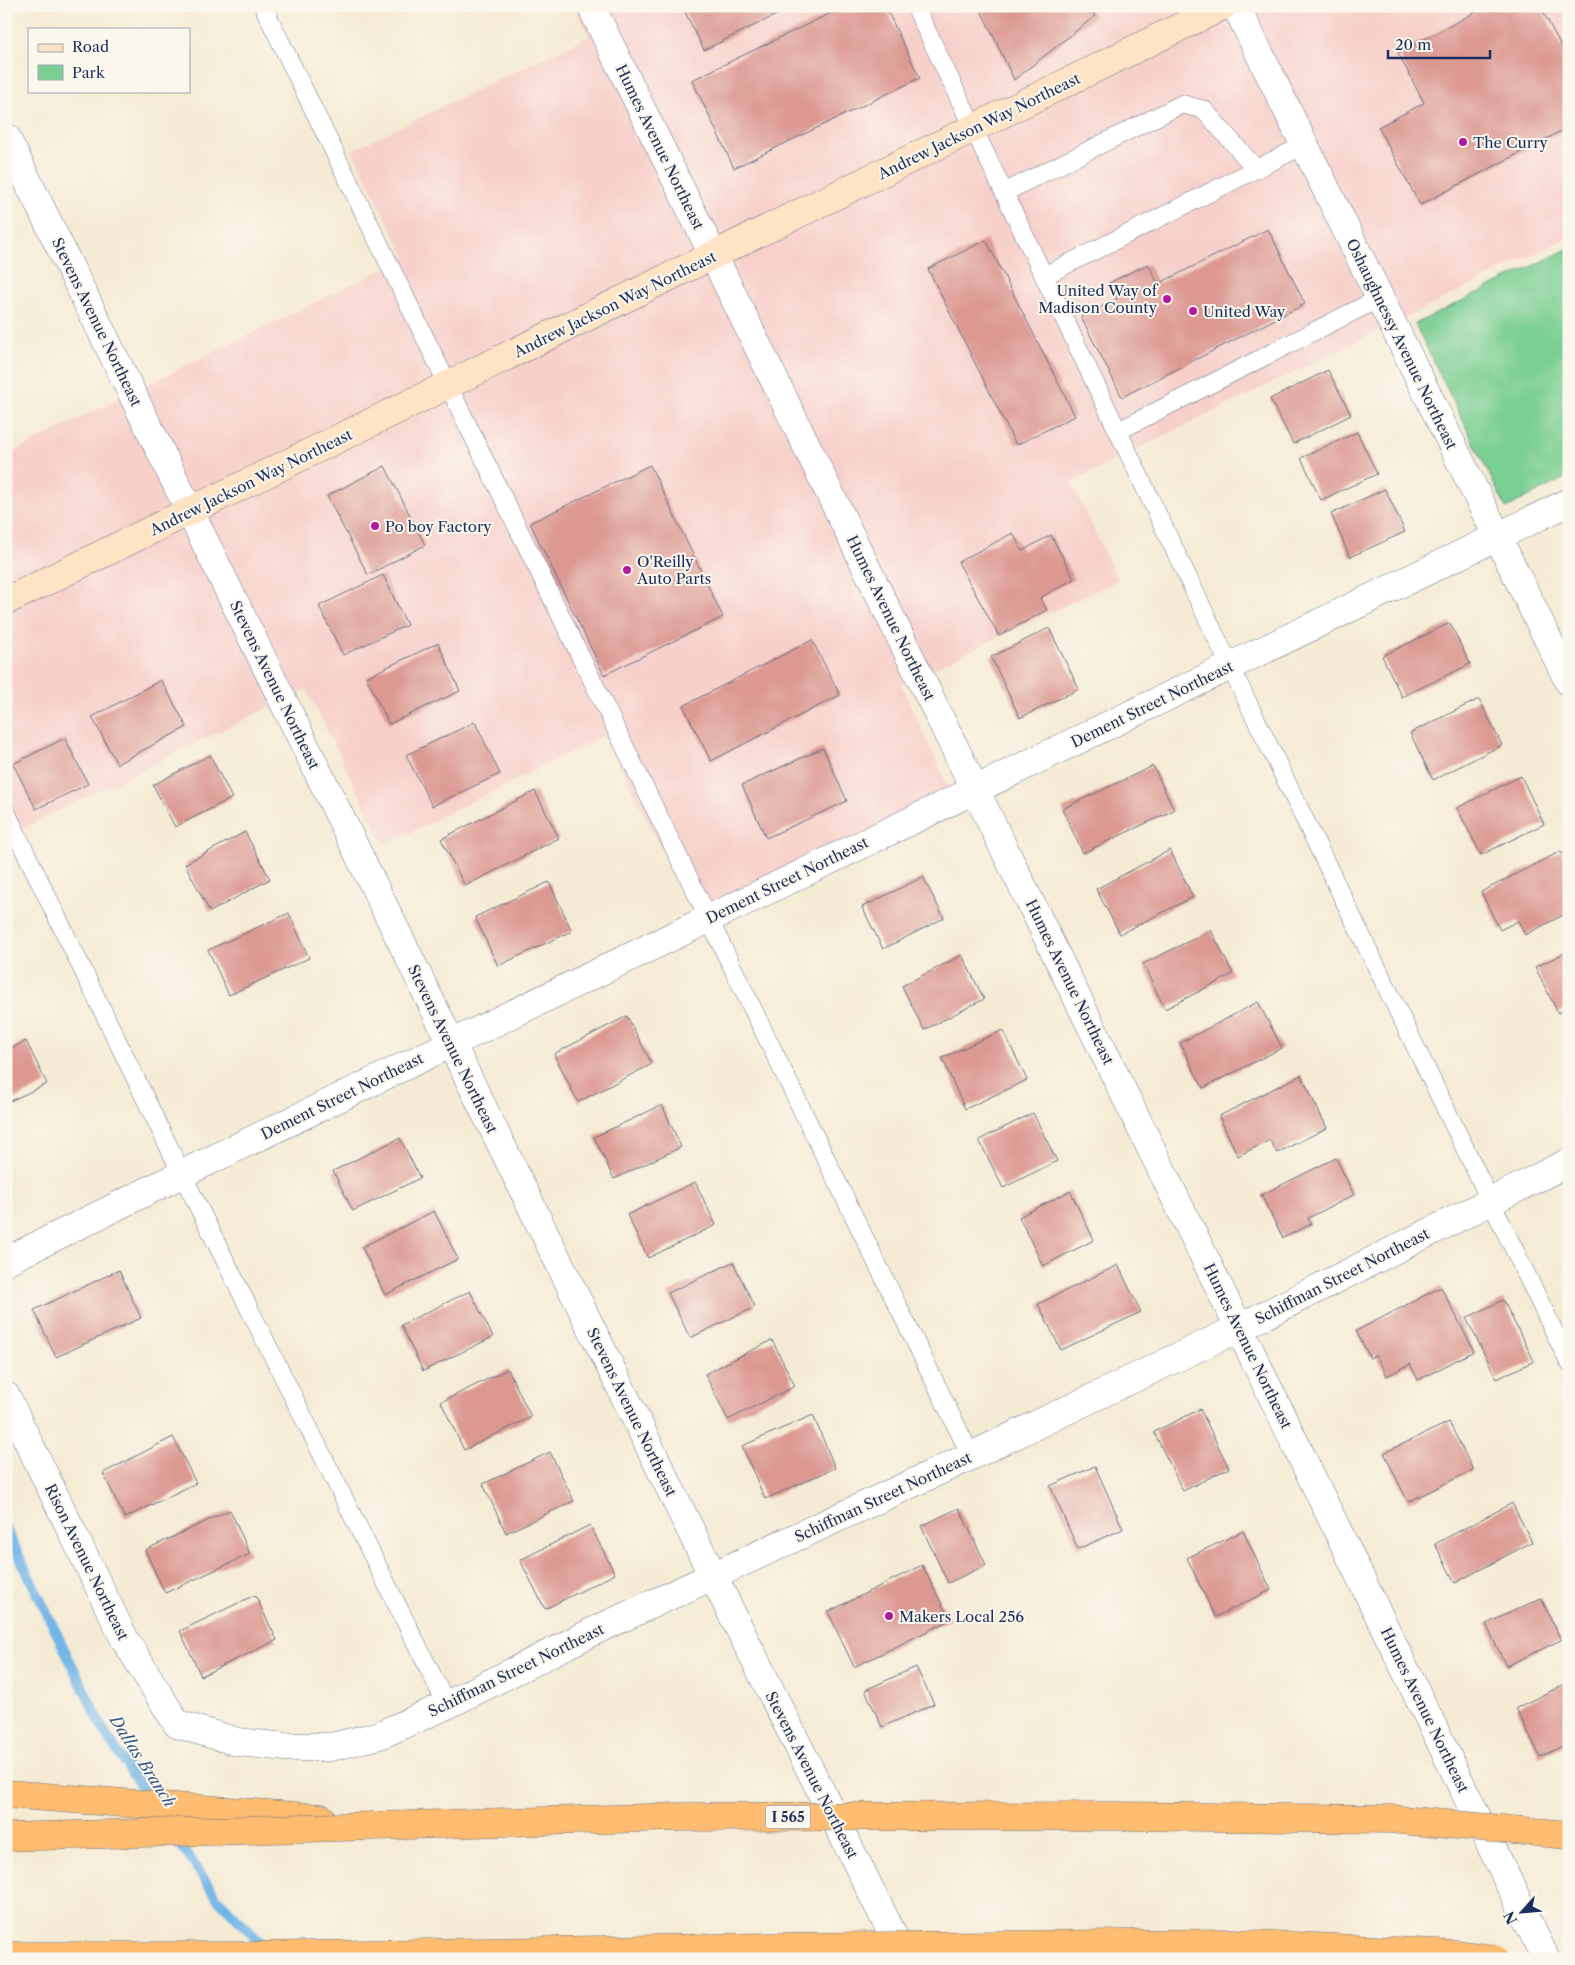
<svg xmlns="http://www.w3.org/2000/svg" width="1575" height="1965" viewBox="0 0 1575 1965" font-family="'Libre Caslon Text',serif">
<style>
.built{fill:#f7d0ca}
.green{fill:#7acf92;stroke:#4a7f78}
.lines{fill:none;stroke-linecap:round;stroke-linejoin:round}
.stream{stroke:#71b5e7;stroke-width:10}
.building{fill:#dc9992}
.service-casing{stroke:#677187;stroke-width:19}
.minor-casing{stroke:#677187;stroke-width:29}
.secondary-casing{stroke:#677187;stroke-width:29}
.motorway-casing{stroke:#677187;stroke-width:29}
.service{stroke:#fff;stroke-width:18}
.minor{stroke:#fff;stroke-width:28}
.secondary{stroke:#fee4c5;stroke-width:28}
.motorway{stroke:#fdbc6f;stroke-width:28}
.motorway-bridge-casing{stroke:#677187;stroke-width:29;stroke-linecap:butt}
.motorway-bridge{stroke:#fdbc6f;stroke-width:28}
.poi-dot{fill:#b5179e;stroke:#fbf7ec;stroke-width:2}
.labels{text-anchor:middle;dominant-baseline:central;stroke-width:4;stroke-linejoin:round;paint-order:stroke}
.shield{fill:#fbf7ec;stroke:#5e6b89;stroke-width:1}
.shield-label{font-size:14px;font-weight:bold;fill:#1b2f5e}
.street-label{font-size:15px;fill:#1b2f5e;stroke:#fbf7ec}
.poi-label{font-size:15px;fill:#1b2f5e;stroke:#fbf7ec;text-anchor:start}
.water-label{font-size:16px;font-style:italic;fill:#355787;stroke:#fbf7ec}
</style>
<rect width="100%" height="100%" fill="#fbf7ec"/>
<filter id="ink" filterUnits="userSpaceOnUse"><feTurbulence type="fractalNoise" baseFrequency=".02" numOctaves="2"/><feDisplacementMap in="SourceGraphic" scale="10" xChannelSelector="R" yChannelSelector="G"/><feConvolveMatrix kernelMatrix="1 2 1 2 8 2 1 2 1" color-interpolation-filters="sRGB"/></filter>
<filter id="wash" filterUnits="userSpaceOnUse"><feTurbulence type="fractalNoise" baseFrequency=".0096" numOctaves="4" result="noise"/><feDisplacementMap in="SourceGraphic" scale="20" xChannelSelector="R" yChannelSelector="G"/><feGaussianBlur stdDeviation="1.12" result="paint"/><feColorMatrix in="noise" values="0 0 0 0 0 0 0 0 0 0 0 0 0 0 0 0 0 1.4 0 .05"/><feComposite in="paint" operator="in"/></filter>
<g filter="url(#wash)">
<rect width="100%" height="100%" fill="#f5ebd4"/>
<path class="built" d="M574 6H1569V237L1071 482 1118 580 901 684 950 790 694 916 605 735 385 845 306 689 6 836V456L112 402 406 258 352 150 589 36Z"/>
<path class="green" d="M1569 248V476L1506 508 1415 324Z"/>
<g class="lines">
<g class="stream">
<path d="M6 1529 106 1735 151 1801"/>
<path d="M173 1834 218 1899 270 1952"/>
</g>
</g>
<g id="blocks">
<g class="building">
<path d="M682 6H774L778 14 704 50Z"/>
<path d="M833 6H885L920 78 734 168 692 80 835 11Z"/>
<path d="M979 6H1088L1095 16 1014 80Z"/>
<path d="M1487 6H1540L1569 61V127L1420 205 1378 127 1424 103 1398 53Z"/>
<path d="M1268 229 1305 304 1122 397 1081 317 1117 299 1109 283 1148 264 1158 284Z"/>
<path d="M986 240 1075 416 1016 445 928 269Z"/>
<path d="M1328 370 1351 415 1293 444 1270 399Z"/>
<path d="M1357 432 1377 474 1321 500 1301 458Z"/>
<path d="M650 465 723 617 604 675 530 523Z"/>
<path d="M385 466 425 545 368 575 327 496Z"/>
<path d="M1385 489 1405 532 1350 557 1331 514Z"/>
<path d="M1013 533 1022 551 1051 535 1074 579 1040 598 1047 610 999 636 958 562Z"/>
<path d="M383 575 407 625 343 655 319 606Z"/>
<path d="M1450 623 1470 664 1402 697 1382 656Z"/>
<path d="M1049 628 1079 689 1020 718 991 657Z"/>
<path d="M812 640 840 695 711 761 683 706Z"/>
<path d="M438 643 460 691 389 724 366 677Z"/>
<path d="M161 680 187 727 117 764 92 717Z"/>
<path d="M1479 699 1502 745 1433 780 1410 733Z"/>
<path d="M475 722 500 774 432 806 406 755Z"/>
<path d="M65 738 88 784 36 809 13 764Z"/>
<path d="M823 748 847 801 766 838 742 785Z"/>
<path d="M210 755 232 798 175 827 153 785Z"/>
<path d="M1153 766 1174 810 1083 853 1062 809Z"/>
<path d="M1521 776 1544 824 1481 855 1457 808Z"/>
<path d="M535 791 559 838 465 886 441 839Z"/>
<path d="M245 832 270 879 210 912 185 864Z"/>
<path d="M1170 850 1193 897 1120 934 1096 889Z"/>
<path d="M1561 851 1569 866V912L1525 935 1518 921 1500 930 1481 892Z"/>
<path d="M923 877 944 918 883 949 862 907Z"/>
<path d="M549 882 572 931 498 966 475 917Z"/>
<path d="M289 913 309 958 229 995 208 950Z"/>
<path d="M1211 930 1233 974 1165 1009 1143 964Z"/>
<path d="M1569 951V1008L1558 1013 1535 967Z"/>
<path d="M962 955 984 999 924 1030 902 986Z"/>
<path d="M1258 1002 1282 1048 1203 1088 1180 1043Z"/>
<path d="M627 1016 652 1064 578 1102 554 1054Z"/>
<path d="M1003 1030 1027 1080 965 1109 942 1058Z"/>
<path d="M26 1041 47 1084 6 1103V1051Z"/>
<path d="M1301 1075 1327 1128 1277 1153 1270 1140 1238 1156 1219 1116Z"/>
<path d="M662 1105 681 1147 614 1179 594 1137Z"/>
<path d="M1033 1113 1057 1161 1003 1188 979 1140Z"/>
<path d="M400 1138 420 1178 353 1211 333 1171Z"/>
<path d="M1336 1158 1354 1195 1308 1218 1311 1224 1283 1238 1261 1195Z"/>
<path d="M695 1182 716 1225 648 1258 627 1215Z"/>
<path d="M1070 1191 1094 1240 1043 1266 1019 1217Z"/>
<path d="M434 1211 458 1259 385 1295 362 1247Z"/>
<path d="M733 1262 755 1307 690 1338 668 1293Z"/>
<path d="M1118 1265 1141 1312 1061 1350 1038 1304Z"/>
<path d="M119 1270 141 1318 56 1357 34 1310Z"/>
<path d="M1441 1287 1474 1351 1418 1380 1410 1364 1387 1376 1376 1355 1370 1358 1356 1331Z"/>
<path d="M470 1291 493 1337 423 1371 401 1325Z"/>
<path d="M1503 1300 1534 1361 1497 1379 1466 1318Z"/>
<path d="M772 1340 795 1386 728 1420 705 1374Z"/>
<path d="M508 1369 531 1417 464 1450 441 1402Z"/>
<path d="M1200 1409 1229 1468 1183 1491 1154 1432Z"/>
<path d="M813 1415 835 1468 765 1499 742 1446Z"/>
<path d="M1449 1422 1473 1470 1408 1502 1384 1453Z"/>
<path d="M173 1437 196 1483 125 1518 103 1473Z"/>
<path d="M550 1452 574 1501 506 1533 483 1484Z"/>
<path d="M1095 1466 1123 1529 1078 1549 1050 1486Z"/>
<path d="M1512 1503 1532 1542 1455 1583 1435 1544Z"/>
<path d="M959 1508 986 1565 948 1583 921 1526Z"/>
<path d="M230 1510 250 1554 165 1593 145 1550Z"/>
<path d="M590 1525 615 1574 545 1609 520 1560Z"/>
<path d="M1243 1531 1271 1590 1215 1617 1187 1558Z"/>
<path d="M922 1565 950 1620 854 1667 828 1612Z"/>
<path d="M255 1595 277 1640 201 1676 180 1631Z"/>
<path d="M1541 1598 1561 1640 1506 1666 1486 1624Z"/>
<path d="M916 1667 934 1704 882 1727 865 1690Z"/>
<path d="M1569 1682V1743L1540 1757 1516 1708Z"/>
</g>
</g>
</g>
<g filter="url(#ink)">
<use href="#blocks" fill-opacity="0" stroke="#677187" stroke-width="1"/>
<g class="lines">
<g class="service-casing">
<g id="service">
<path d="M263 6 971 1456"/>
<path d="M915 6 1230 666 1569 1362"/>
<path d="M1005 192 1182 104 1204 110 1256 169"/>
<path d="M1044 276 1304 145"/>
<path d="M1118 431 1380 298"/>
<path d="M6 812 182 1174 447 1705"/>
</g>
</g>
<g class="minor-casing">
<g id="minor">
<path d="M591 6 1239 1328 1546 1959"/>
<path d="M1236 6 1569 682"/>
<path d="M6 137 713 1576 905 1959"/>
<path d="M6 1261 182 1174 1569 502"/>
<path d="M6 1396 124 1638 177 1724 238 1742 286 1747H331L380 1735 447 1705 592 1632 971 1456 1239 1328 1569 1162"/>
</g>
</g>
<g class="secondary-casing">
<path id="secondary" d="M6 601 1223 6"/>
</g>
<g class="motorway-casing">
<path id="motorway" d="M6 1794 321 1818"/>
</g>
<use href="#service" class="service"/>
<use href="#minor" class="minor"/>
<use href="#secondary" class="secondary"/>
<use href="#motorway" class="motorway"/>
<g class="motorway-bridge-casing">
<g id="motorway-bridge">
<path d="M6 1837 680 1817 1113 1816 1390 1819 1569 1835"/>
<path d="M6 1956H251L768 1947 1234 1943 1455 1954 1494 1959"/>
</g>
</g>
<use href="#motorway-bridge" class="motorway-bridge"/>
</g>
</g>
<g class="poi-dot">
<circle cx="1463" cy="142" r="5"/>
<circle cx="1167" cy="299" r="5"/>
<circle cx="1193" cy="311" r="5"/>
<circle cx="375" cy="526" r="5"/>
<circle cx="627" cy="570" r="5"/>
<circle cx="889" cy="1616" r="5"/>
</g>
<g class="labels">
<rect class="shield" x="765.5" y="1805.5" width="45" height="23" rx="4"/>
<g class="shield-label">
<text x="788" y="1817">I 565</text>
</g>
<g class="street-label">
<text transform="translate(979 126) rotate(-26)">Andrew Jackson Way Northeast</text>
<text transform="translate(660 147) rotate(64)">Humes Avenue Northeast</text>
<text transform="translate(615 304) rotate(-26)">Andrew Jackson Way Northeast</text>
<text transform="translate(97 322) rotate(64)">Stevens Avenue Northeast</text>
<text transform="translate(1402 344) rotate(64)">Oshaughnessy Avenue Northeast</text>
<text transform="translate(251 482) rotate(-26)">Andrew Jackson Way Northeast</text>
<text transform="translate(891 618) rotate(64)">Humes Avenue Northeast</text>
<text transform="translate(275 685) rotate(64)">Stevens Avenue Northeast</text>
<text transform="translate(1152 704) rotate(-26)">Dement Street Northeast</text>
<text transform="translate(787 880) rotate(-26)">Dement Street Northeast</text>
<text transform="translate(1070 982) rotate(64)">Humes Avenue Northeast</text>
<text transform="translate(453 1049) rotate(64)">Stevens Avenue Northeast</text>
<text transform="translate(342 1096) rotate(-26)">Dement Street Northeast</text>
<text transform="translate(1342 1276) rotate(-27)">Schiffman Street Northeast</text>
<text transform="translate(1248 1346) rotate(64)">Humes Avenue Northeast</text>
<text transform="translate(632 1412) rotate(64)">Stevens Avenue Northeast</text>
<text transform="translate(883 1497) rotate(-25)">Schiffman Street Northeast</text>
<text transform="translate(87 1562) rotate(64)">Rison Avenue Northeast</text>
<text transform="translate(516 1670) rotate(-26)">Schiffman Street Northeast</text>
<text transform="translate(1425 1710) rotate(64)">Humes Avenue Northeast</text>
<text transform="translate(812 1775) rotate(63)">Stevens Avenue Northeast</text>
</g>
<g class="poi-label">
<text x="1473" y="142">The Curry</text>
<text x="1157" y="290" text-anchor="end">United Way of<tspan x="1157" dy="17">Madison County</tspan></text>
<text x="1203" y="311">United Way</text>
<text x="385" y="526">Po boy Factory</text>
<text x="637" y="561">O'Reilly<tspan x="637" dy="17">Auto Parts</tspan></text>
<text x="899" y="1616">Makers Local 256</text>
</g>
<g class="water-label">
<text transform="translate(143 1761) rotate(57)">Dallas Branch</text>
</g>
</g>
<rect width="1575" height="1965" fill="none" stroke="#fbf7ec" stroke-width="25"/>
<rect x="28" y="28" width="162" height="65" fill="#fbf7ec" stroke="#a1a7b3"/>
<rect x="38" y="44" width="25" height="8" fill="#fee4c5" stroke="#a1a7b3"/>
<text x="72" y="52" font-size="15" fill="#1b2f5e">Road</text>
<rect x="38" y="65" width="25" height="15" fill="#7acf92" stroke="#a1a7b3"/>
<text x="72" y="78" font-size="15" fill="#1b2f5e">Park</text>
<g transform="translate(1522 1912) rotate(243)" stroke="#fbf7ec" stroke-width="4" paint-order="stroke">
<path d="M0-4L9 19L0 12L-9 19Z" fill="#1b2f5e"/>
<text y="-8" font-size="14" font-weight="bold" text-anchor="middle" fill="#1b2f5e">N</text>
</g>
<path d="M1388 50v8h102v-8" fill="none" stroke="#1b2f5e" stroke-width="2.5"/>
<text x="1395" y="50" font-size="15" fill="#1b2f5e" stroke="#fbf7ec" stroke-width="4" paint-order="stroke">20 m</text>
</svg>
